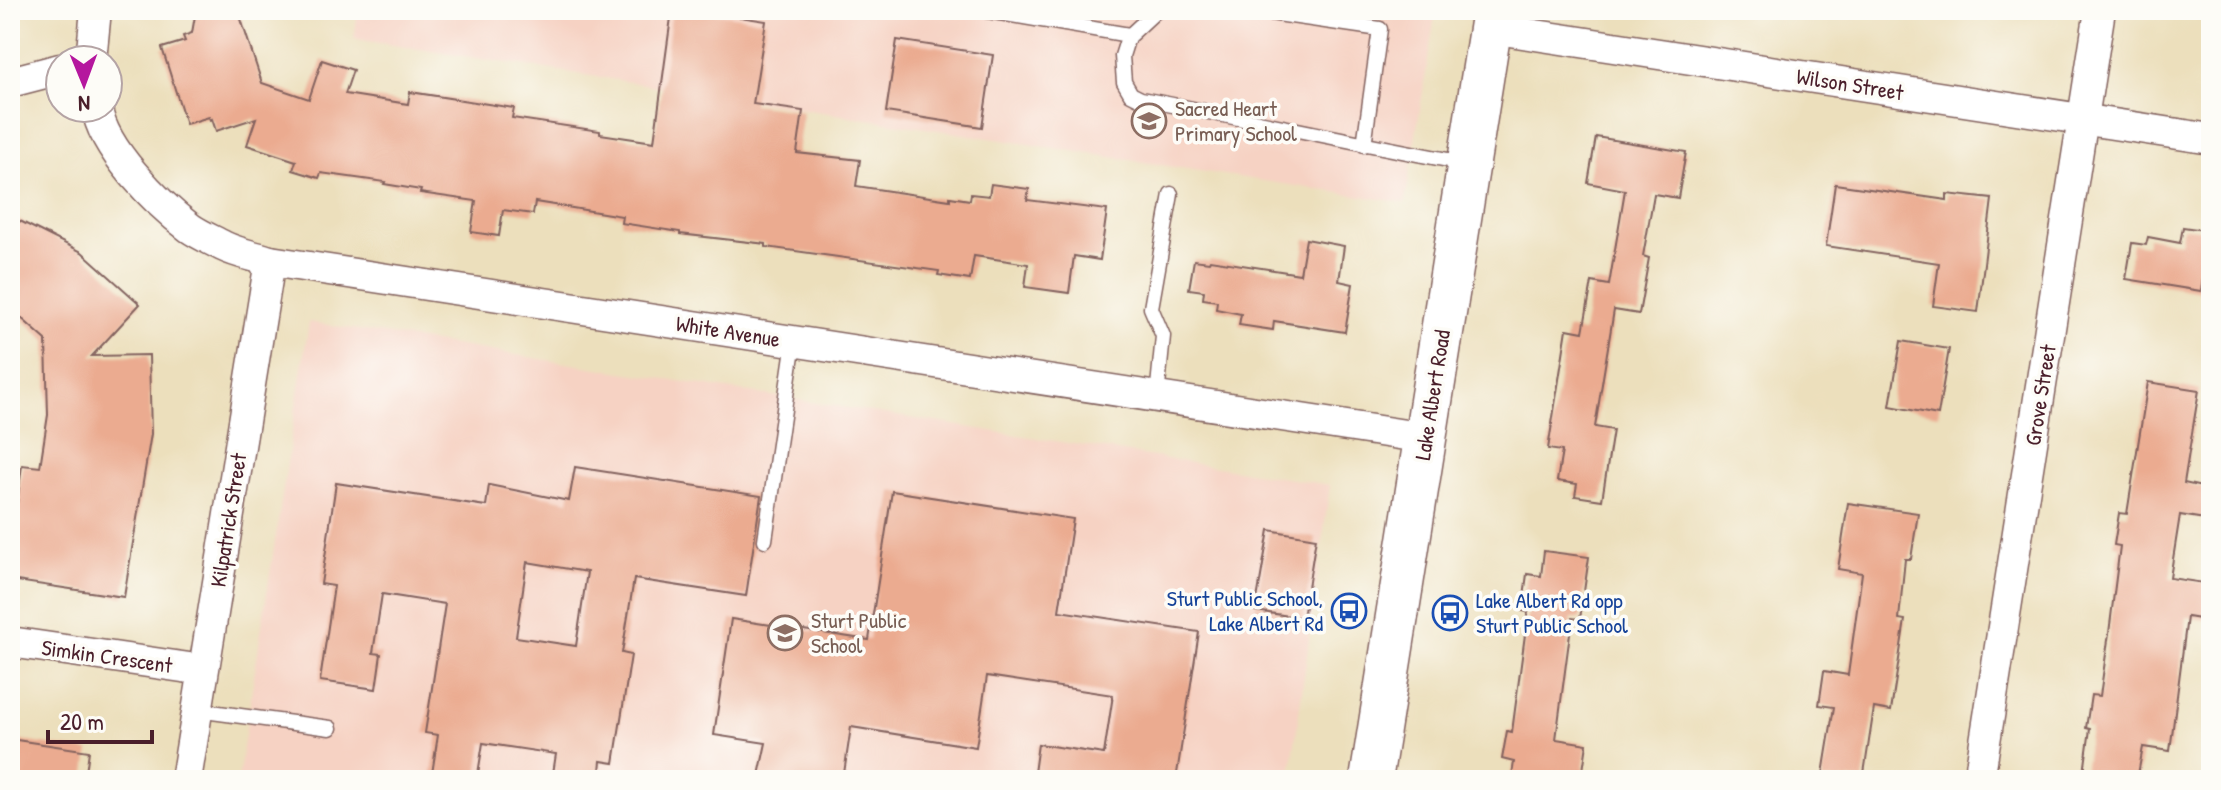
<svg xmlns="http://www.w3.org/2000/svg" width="2221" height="790" viewBox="0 0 2221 790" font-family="'Patrick Hand',sans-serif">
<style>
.built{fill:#f6d2c3}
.building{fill:#ebab90;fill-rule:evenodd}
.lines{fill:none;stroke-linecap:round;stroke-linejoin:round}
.lane-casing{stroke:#83625e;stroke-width:17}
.street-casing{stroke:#83625e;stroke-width:33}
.secondary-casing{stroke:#83625e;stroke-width:45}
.lane{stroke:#fff;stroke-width:14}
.street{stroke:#fff;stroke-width:30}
.secondary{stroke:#fff;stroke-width:42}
.labels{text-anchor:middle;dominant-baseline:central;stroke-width:7;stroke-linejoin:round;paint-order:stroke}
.street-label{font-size:22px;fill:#4a1f2b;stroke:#fdfcf7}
.education-label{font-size:22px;fill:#785e54;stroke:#fdfcf7;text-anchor:start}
.transit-label{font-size:22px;fill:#164399;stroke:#fdfcf7;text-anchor:end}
</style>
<rect width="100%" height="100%" fill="#fdfcf7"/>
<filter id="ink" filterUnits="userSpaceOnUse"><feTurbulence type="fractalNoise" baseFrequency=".0125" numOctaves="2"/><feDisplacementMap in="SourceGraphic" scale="16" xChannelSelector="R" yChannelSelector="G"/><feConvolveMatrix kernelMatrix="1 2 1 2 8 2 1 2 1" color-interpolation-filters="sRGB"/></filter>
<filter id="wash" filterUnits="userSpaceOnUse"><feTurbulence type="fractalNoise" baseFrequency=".006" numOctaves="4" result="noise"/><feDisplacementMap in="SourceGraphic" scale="32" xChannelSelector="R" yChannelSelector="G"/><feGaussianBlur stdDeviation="1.8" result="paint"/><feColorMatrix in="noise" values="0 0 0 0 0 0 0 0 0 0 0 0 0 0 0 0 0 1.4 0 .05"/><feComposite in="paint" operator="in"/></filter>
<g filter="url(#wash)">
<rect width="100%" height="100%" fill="#ecdfbc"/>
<g class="built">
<path d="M358 10H1436L1405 203 354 39Z"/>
<path d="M309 322 1330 485 1290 780H238Z"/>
</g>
<g id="blocks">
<g class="building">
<path d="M196 10H238L262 83 309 99 322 60 353 70 345 94 408 104 410 92 514 108 512 118 600 131V134L654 142 672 10H695L766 21 753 104 803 111 797 153 860 160 856 186 950 200V197L970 200 971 194 989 196 991 184 1029 189 1027 200 1107 210 1100 260 1074 256 1069 293 1025 287 1028 264 974 256 970 280 938 275 939 271 766 247V244L680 234V232L621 223 622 216 535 202 533 214 503 210 499 236 471 232 476 201 420 193 421 190 384 184 385 182 321 173 319 178 293 170 296 161 247 145 256 118 216 131 212 119 210 120 209 117 186 124 162 48 185 41 183 36 192 33Z"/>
<path d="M897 40 993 55 982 127 886 112Z"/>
<path d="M1596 137 1686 152 1678 198 1654 194 1643 256 1649 258 1639 314 1614 310 1595 427 1613 430 1602 500 1575 496 1577 484 1557 481 1562 451 1548 449 1567 329 1583 332 1592 282 1609 285 1625 190 1588 183Z"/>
<path d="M1835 184 1947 200V194L1992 199 1978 312 1933 306 1939 263 1826 246Z"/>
<path d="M10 216 82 252 140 304 92 356 149 355 151 434 124 597 10 580V533L13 534 22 465 40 467 48 415 46 340 10 308Z"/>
<path d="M2183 227 2211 231 2201 291 2126 279 2132 243 2146 245 2148 237 2180 243Z"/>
<path d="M1306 239 1344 246 1339 281 1353 284 1345 332 1274 321 1273 330 1239 325 1241 314 1216 309 1217 301 1203 299 1204 291 1189 289 1194 260 1209 262 1210 260 1300 274Z"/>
<path d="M1901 341 1949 349 1938 415 1890 406Z"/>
<path d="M2148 382 2199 390 2184 483 2211 489V520L2180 515 2170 578 2211 584V621L2187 617 2170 751 2143 747 2137 780H2083L2090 729 2086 728 2091 695 2100 696 2109 633 2120 546 2114 545 2119 513 2127 514Z"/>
<path d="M575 467 761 496 746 596 634 579 622 653 631 655 614 763 601 761 599 780H552L556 754 483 743 477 780H431L438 735 425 733 445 604 382 594 373 653 381 654 376 689 320 681 334 586 321 584 336 483 486 506 489 485 569 501ZM527 562 587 572 576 646 516 637Z"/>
<path d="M892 491 1073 519 1059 611 1199 632 1176 780H1033L1038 744 1104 754 1113 695 987 676 976 747 851 727 843 780H758L766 743 714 735 731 619 869 640Z"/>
<path d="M1848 503 1918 513 1911 559H1905L1899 619 1905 620 1891 711 1874 708 1863 780H1822L1834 707 1819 705 1824 671 1848 675 1862 573 1838 569Z"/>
<path d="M1269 530 1316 538 1303 618 1255 611Z"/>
<path d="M1544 551 1589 557 1580 619 1572 618 1556 739 1587 744 1582 777 1565 774 1564 780H1521V776L1512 775 1514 762 1502 759 1507 731 1512 732 1528 612 1522 611 1527 574 1541 576Z"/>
<path d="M10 739 89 751 85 780H10Z"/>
</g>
</g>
</g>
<g filter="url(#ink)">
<use href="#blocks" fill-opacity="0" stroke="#83625e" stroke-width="2"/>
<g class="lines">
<g class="lane-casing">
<g id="lane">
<path d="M982 10 1129 35"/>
<path d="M1157 10 1128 37 1122 56 1124 82 1131 94 1141 99C1249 119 1356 143 1464 163"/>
<path d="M1249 10 1380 29 1364 145"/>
<path d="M1157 397 1163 336 1151 308 1171 194"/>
<path d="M765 540 794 341"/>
<path d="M197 710 330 728"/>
</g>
</g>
<g class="street-casing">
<g id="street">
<path d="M1490 28 2211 139"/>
<path d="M91 60 96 10"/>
<path d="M10 82 60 69"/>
<path d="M97 108C102 148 158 204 190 228 200 235 212 240 223 246 237 253 254 256 270 261L1425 438"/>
<path d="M10 642 203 670"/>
<path d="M186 780 270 261"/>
<path d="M1979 780 2100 10"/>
</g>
</g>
<g class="secondary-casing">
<path id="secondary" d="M1371 780 1493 10"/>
</g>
<use href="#lane" class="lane"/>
<use href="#street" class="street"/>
<use href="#secondary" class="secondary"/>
</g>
</g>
<defs>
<g id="school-ring" transform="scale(1.8)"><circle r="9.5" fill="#fdfcf7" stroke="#8d6e63" stroke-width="1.5"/><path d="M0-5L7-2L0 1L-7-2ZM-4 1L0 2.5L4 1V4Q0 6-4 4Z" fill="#8d6e63"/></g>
<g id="bus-ring" transform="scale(1.8)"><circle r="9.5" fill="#fdfcf7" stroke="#1a4fb4" stroke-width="1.5"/><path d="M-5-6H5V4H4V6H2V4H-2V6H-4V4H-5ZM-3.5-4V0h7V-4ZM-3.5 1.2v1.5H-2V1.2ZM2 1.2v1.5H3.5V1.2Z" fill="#1a4fb4"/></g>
</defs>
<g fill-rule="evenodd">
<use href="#school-ring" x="1149" y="121"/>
<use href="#bus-ring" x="1349" y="611"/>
<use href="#bus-ring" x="1450" y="613"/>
<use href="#school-ring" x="785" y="633"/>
</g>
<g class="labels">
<g class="street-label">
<text transform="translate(1850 84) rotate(9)">Wilson Street</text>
<text transform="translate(728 331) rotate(9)">White Avenue</text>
<text transform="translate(1432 395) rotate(-81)">Lake Albert Road</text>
<text transform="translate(2040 395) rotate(-81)">Grove Street</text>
<text transform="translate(228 520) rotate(-81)">Kilpatrick Street</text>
<text transform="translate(107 656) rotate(8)">Simkin Crescent</text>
</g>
<g class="education-label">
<text x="1175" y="108">Sacred Heart<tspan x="1175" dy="25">Primary School</tspan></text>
<text x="811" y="620">Sturt Public<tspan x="811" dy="25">School</tspan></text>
</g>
<g class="transit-label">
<text x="1323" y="598">Sturt Public School,<tspan x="1323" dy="25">Lake Albert Rd</tspan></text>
<text x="1476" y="600" text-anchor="start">Lake Albert Rd opp<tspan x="1476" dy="25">Sturt Public School</tspan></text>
</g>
</g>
<rect width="2221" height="790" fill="none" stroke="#fdfcf7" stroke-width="40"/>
<g transform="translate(84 84) rotate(179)"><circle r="38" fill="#fdfcf7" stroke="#b5a4a5" stroke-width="2"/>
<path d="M0-6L14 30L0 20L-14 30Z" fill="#b5179e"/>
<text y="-12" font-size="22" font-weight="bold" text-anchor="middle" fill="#4a1f2b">N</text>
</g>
<path d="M48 730v12h104v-12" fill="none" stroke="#4a1f2b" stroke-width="4"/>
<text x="60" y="730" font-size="24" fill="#4a1f2b" stroke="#fdfcf7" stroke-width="6" paint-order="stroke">20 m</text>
</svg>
